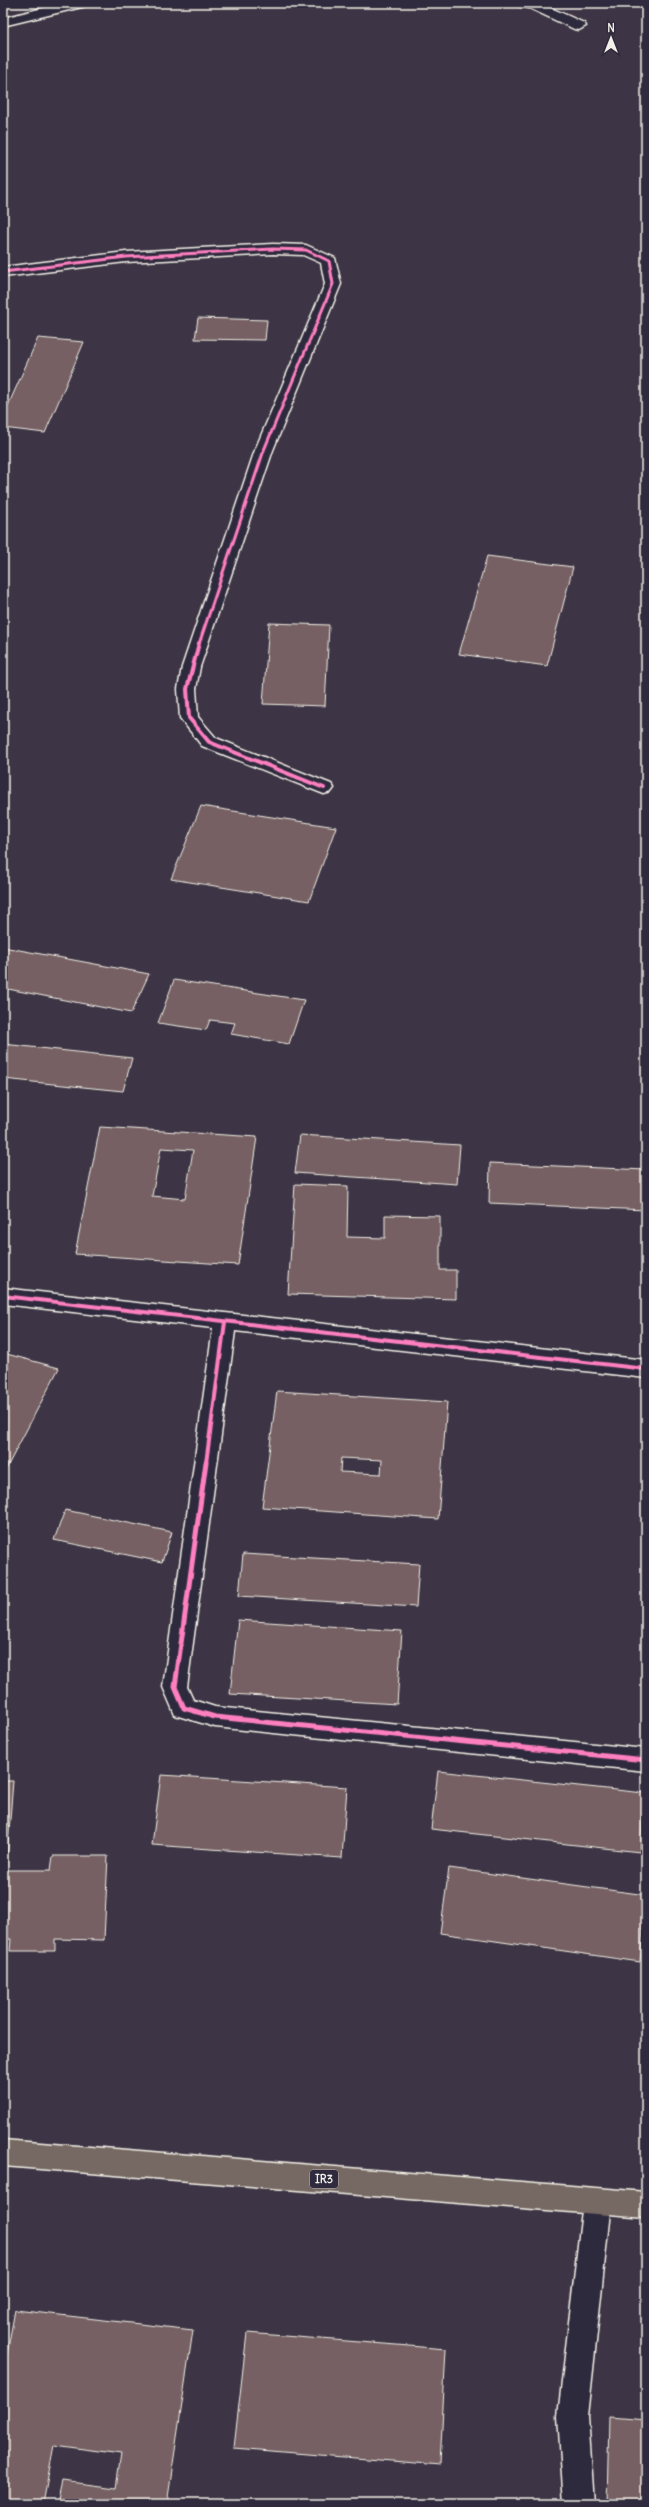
<svg xmlns="http://www.w3.org/2000/svg" width="649" height="2507" viewBox="0 0 649 2507" font-family="Delius,sans-serif">
<style>
.building{fill:#766064;stroke:#f4f1e8;fill-rule:evenodd}
.lines{fill:none;stroke-linecap:round;stroke-linejoin:round}
.minor-casing{stroke:#f4f1e8;stroke-width:3}
.major-casing{stroke:#f4f1e8;stroke-width:3}
.minor{fill:#2f2a3d;fill-rule:evenodd}
.major{fill:#766964;fill-rule:evenodd}
.cycleway-far2-casing{stroke:#2f2a3d;stroke-width:5}
.cycleway-far1-casing{stroke:#2f2a3d;stroke-width:6}
.cycleway-casing{stroke:#2f2a3d;stroke-width:8}
.cycleway-far2{stroke:#ff80c0;stroke-width:3}
.cycleway-far1{stroke:#ff80c0;stroke-width:4}
.cycleway{stroke:#ff80c0;stroke-width:5}
.labels{text-anchor:middle;dominant-baseline:central;stroke-width:4;stroke-linejoin:round;paint-order:stroke}
.shield{fill:#2f2a3d;stroke:#b9b5b5;stroke-width:1}
.shield-label{font-size:11px;font-weight:bold;fill:#f4f1e8}
</style>
<rect width="100%" height="100%" fill="#3d3545"/>
<filter id="ink" filterUnits="userSpaceOnUse"><feTurbulence type="fractalNoise" baseFrequency=".025" numOctaves="2"/><feDisplacementMap in="SourceGraphic" scale="8" xChannelSelector="R" yChannelSelector="G"/><feConvolveMatrix kernelMatrix="1 2 1 2 8 2 1 2 1" color-interpolation-filters="sRGB"/></filter>
<g filter="url(#ink)">
<g class="building">
<path d="M198 318 267 320 265 340 195 339Z"/>
<path d="M38 338 84 342 45 433 3 428V417Z"/>
<path d="M487 556 573 567 547 666 459 654Z"/>
<path d="M269 623 329 625 325 706 263 704Z"/>
<path d="M201 806 336 827 309 901 171 879Z"/>
<path d="M3 947 149 974 131 1013 3 988Z"/>
<path d="M174 980 304 1000 289 1044 231 1034 235 1023 210 1020 206 1030 158 1023Z"/>
<path d="M3 1044 132 1058 123 1091 3 1079Z"/>
<path d="M100 1127 257 1137 238 1265 75 1254ZM161 1148 193 1150 185 1199 152 1196Z"/>
<path d="M300 1135 460 1145 457 1184 295 1173Z"/>
<path d="M490 1163 646 1170V1210L489 1203Z"/>
<path d="M295 1184 348 1186 347 1237 385 1238V1215L440 1216V1270H456V1299L288 1294Z"/>
<path d="M3 1353 59 1368 5 1471 3 1470Z"/>
<path d="M277 1391 447 1402 438 1519 262 1507ZM341 1458 382 1460 381 1474 340 1472Z"/>
<path d="M65 1510 172 1532 162 1562 54 1540Z"/>
<path d="M243 1554 419 1564 416 1607 239 1596Z"/>
<path d="M238 1620 402 1631 397 1704 230 1694Z"/>
<path d="M438 1771 644 1793 640 1852 431 1829Z"/>
<path d="M161 1775 347 1787 342 1858 152 1845Z"/>
<path d="M3 1781H13L6 1870H51L53 1856H108L104 1940 55 1939V1951H10L11 1939H3Z"/>
<path d="M449 1868 646 1895 640 1962 440 1933Z"/>
<path d="M15 2310 193 2330 167 2504H57L62 2481 116 2488 121 2454 54 2445 43 2504H3V2375Z"/>
<path d="M247 2333 446 2349 440 2465 234 2448Z"/>
<path d="M609 2417 646 2420V2504H607Z"/>
</g>
<g class="lines">
<g class="minor-casing">
<g id="minor">
<path d="M63 3H88L86 6 3 26V18Z"/>
<path d="M516 3H540L584 23 586 26 579 30 574 29 529 8 518 6Z"/>
<path d="M273 244 306 245 335 258 341 284 273 450 200 667 196 689 198 717 216 738 331 784 334 788 331 792 324 794 202 746 180 718 178 689 182 667 255 450 325 284 321 263 303 255 273 254 126 262 3 277V267L126 252Z"/>
<path d="M3 1288 646 1360V1378L235 1331 187 1687 193 1700 215 1707 646 1749V1771L215 1727 175 1715 163 1687 213 1328 3 1304Z"/>
<path d="M597 2189 607 2193 611 2202 588 2416 594 2504H564L558 2416 583 2202 587 2193Z"/>
</g>
</g>
<g class="major-casing">
<path id="major" d="M3 2140 646 2192V2218L3 2166Z"/>
</g>
<use href="#minor" class="minor"/>
<use href="#major" class="major"/>
<g class="cycleway-far2-casing">
<path id="cycleway-far2" d="M3 272 126 257 273 249 306 250 329 261 333 284 264 450 199 644"/>
</g>
<g class="cycleway-far1-casing">
<g id="cycleway-far1">
<path d="M199 643 187 689 189 718 209 742 324 788"/>
<path d="M3 1296 646 1369"/>
<path d="M206 1463 225 1322"/>
</g>
</g>
<g class="cycleway-casing">
<path id="cycleway" d="M206 1462 175 1687 184 1708 215 1717 646 1760"/>
</g>
<use href="#cycleway-far2" class="cycleway-far2"/>
<use href="#cycleway-far1" class="cycleway-far1"/>
<use href="#cycleway" class="cycleway"/>
</g>
</g>
<g class="labels">
<rect class="shield" x="310" y="2170" width="28" height="18" rx="3"/>
<g class="shield-label">
<text x="324" y="2179">IR3</text>
</g>
</g>
<rect width="649" height="2507" fill="none" stroke="#2f2a3d" stroke-width="16"/>
<rect x="8" y="8" width="633" height="2491" fill="none" stroke="#f4f1e8" stroke-width="1.5" filter="url(#ink)"/>
<g transform="translate(611 38)" stroke="#2f2a3d" stroke-width="3" paint-order="stroke">
<path d="M0-3L7 15L0 10L-7 15Z" fill="#f4f1e8"/>
<text y="-6" font-size="11" font-weight="bold" text-anchor="middle" fill="#f4f1e8">N</text>
</g>
</svg>
